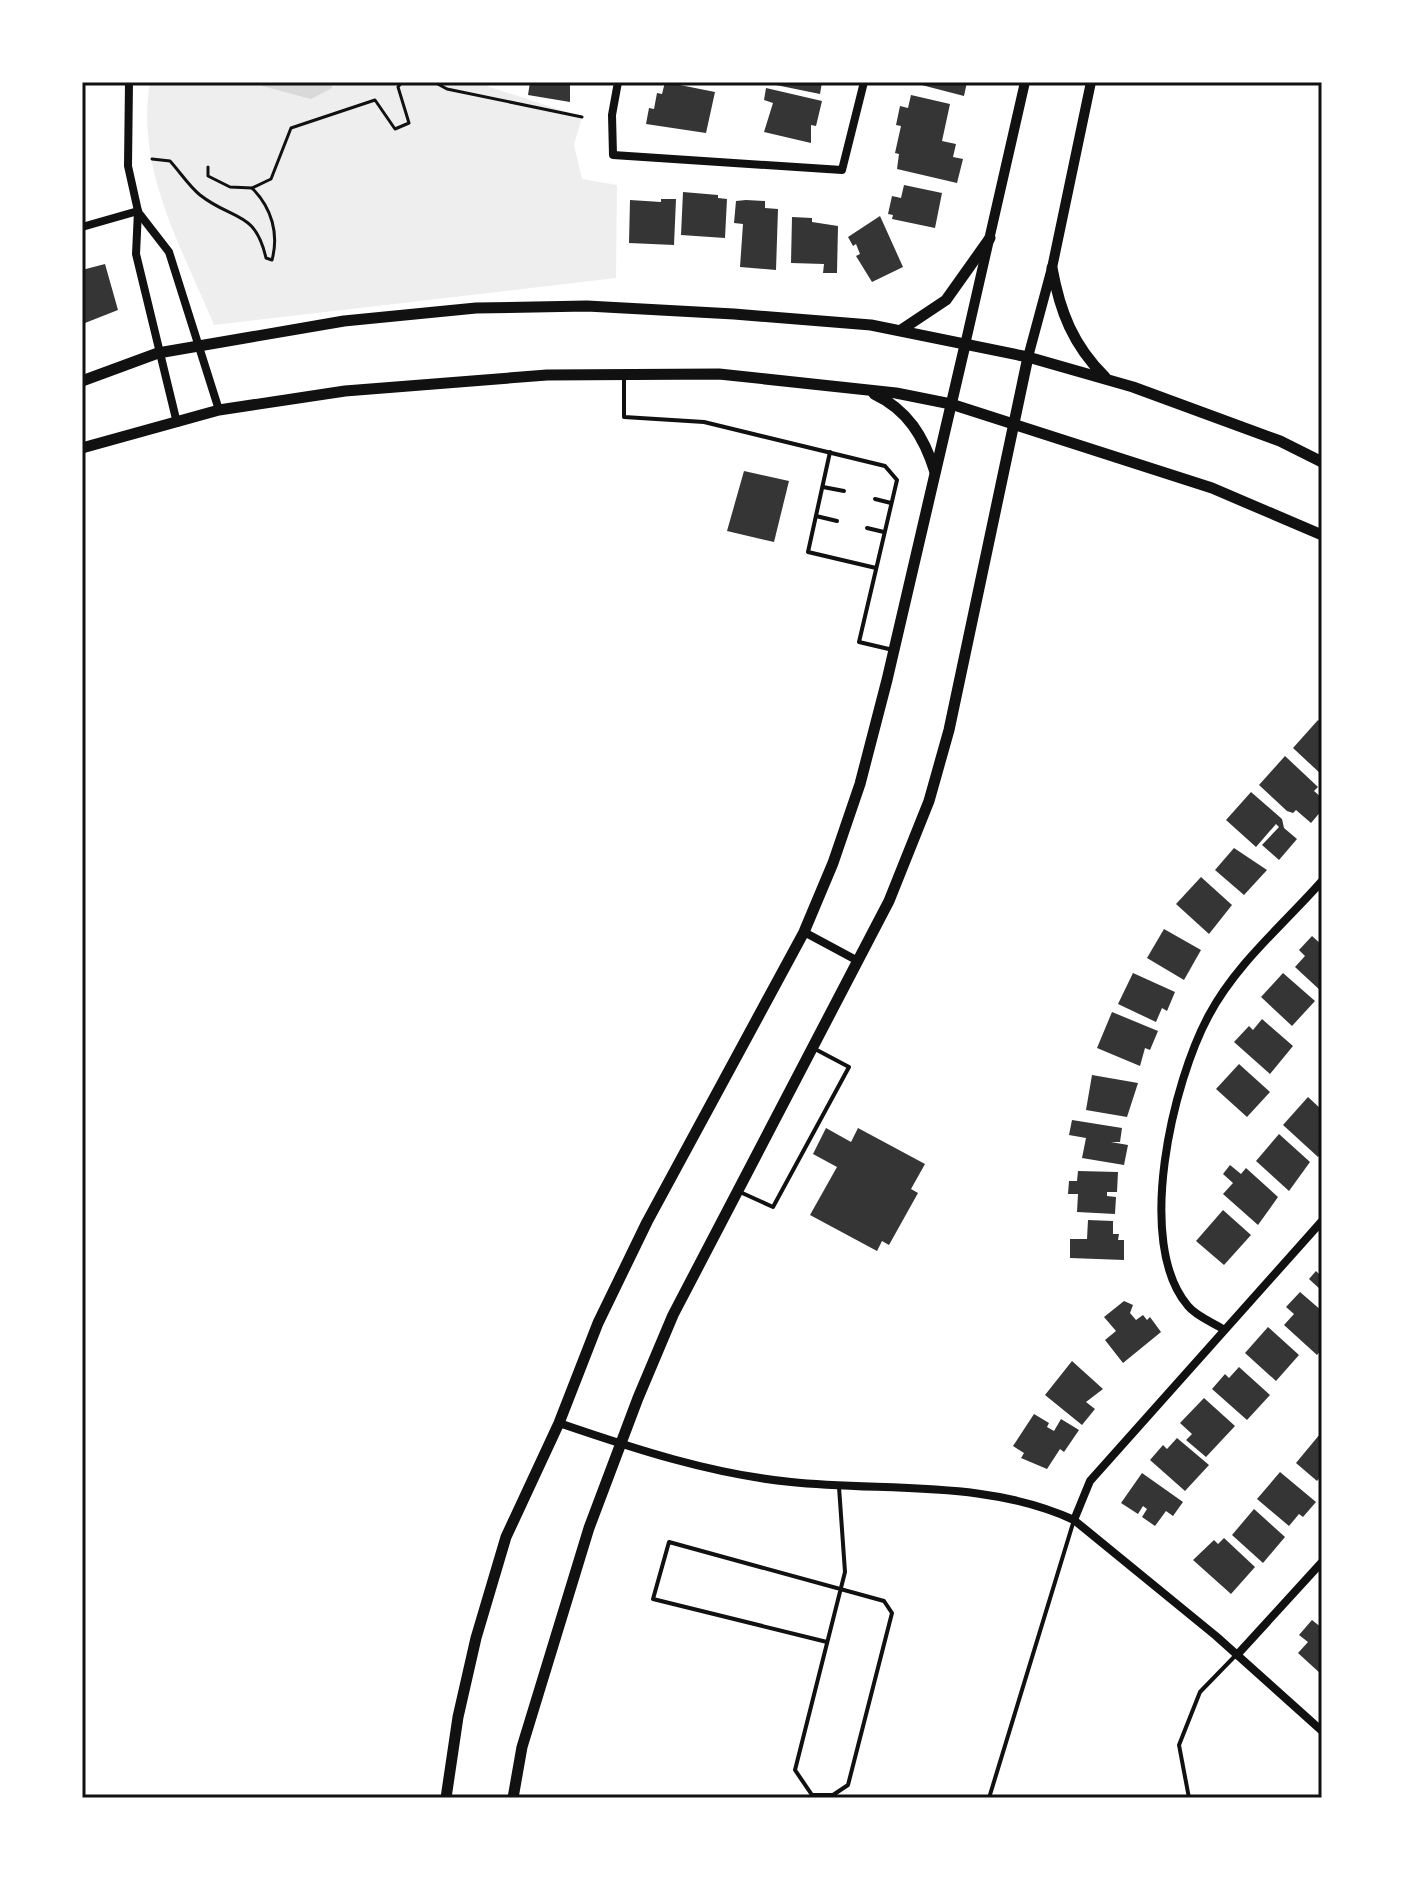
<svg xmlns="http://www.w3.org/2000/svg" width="1404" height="1880" viewBox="0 0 1404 1880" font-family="Arial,sans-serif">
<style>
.green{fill:#eee}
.water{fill:#d9d9d9}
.building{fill:#353535}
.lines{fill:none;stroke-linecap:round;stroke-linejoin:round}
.path{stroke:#111;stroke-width:3}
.service{stroke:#111;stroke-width:4}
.minor{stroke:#111;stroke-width:8}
.tertiary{stroke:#111;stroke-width:10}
.secondary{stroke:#111;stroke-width:11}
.neatline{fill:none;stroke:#111;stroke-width:3}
</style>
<rect width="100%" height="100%" fill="#fff"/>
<path class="green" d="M150 82H488L487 86 582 117 574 145 582 179 617 185 616 278 214 325C182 248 135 168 150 82Z"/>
<path class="water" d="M260 82H332V88L311 99 262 86Z"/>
<g class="building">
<path d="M530 82H570V102L528 95Z"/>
<path d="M665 82 715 92 706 133 646 124 649 108 654 109 657 93 662 94Z"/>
<path d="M777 82H822L820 94 776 85Z"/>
<path d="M910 82H967L964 96Z"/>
<path d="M766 88 822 101 816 126 811 125V143L764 132 773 103 764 100Z"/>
<path d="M911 95 950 104 942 141 956 144 953 157 963 159 957 183 897 169 899 154 895 153 901 126 896 125 900 106 908 108Z"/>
<path d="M904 185 942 193 935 228 892 219 893 215 888 214 892 196 901 198Z"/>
<path d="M683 192 718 195V198L727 199 725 238 681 235Z"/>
<path d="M661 199H676L674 245 629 243 630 200 661 202Z"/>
<path d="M746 200 765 201V208L778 209 776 270 740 267 743 224 734 223 736 201Z"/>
<path d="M880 216 903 267 872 282 856 256 860 254 856 244 853 246 848 237Z"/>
<path d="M792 217 812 218V222L838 226 837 273H823L824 264 791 263Z"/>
<path d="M105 264 118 310 85 323 82 270Z"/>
<path d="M744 471 789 481 774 542 727 531Z"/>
<path d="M1318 720 1322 724V775L1293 748Z"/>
<path d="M1285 756 1318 787 1314 791 1322 798V810L1311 823 1296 810 1293 813 1287 811 1259 785Z"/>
<path d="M1251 792 1282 819 1284 828 1297 839 1279 860 1262 845 1279 827 1276 824 1256 847 1226 820Z"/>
<path d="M1234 848 1267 870 1244 895 1215 870Z"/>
<path d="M1201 877 1232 905 1209 934 1176 904Z"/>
<path d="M1164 929 1201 950 1184 980 1147 958Z"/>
<path d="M1312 936 1322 945V992L1295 967 1305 956 1299 950Z"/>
<path d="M1133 973 1175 992 1167 1011 1162 1008 1156 1022 1118 1004Z"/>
<path d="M1283 973 1315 1001 1292 1026 1261 997Z"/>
<path d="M1112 1012 1158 1031 1150 1050 1145 1048 1140 1066 1097 1048Z"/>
<path d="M1262 1019 1293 1046 1270 1074 1234 1042 1249 1026 1253 1030Z"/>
<path d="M1239 1064 1270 1092 1247 1117 1216 1089Z"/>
<path d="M1092 1075 1138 1083 1127 1117 1086 1110Z"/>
<path d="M1308 1097 1322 1110V1153L1318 1157 1283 1125Z"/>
<path d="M1072 1120 1122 1128 1120 1142H1111L1128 1145 1124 1165 1082 1158 1086 1138 1069 1135Z"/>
<path d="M826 1128 851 1142 858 1128 925 1164 911 1189 918 1193 889 1245 882 1241 877 1251 810 1215 837 1167 813 1154Z"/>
<path d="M1279 1134 1310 1162 1289 1191 1256 1161Z"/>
<path d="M1230 1165 1241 1174 1246 1168 1278 1197 1258 1225 1223 1194 1233 1183 1223 1174Z"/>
<path d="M1078 1171 1118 1172 1117 1192H1107V1196L1116 1197 1115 1214 1077 1212 1078 1194H1068L1069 1181H1077Z"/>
<path d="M1223 1210 1251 1235 1224 1265 1196 1241Z"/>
<path d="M1088 1220 1113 1221V1234H1119L1118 1240H1124V1260L1070 1258V1239H1087Z"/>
<path d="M1316 1271 1322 1277V1291L1309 1279Z"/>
<path d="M1300 1292 1322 1311V1349L1317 1355 1284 1325 1294 1314 1286 1307Z"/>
<path d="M1124 1301 1133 1305 1130 1313 1136 1320 1143 1315 1147 1320 1150 1317 1161 1332 1123 1363 1105 1340 1116 1331 1104 1317Z"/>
<path d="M1268 1327 1299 1355 1276 1381 1245 1353Z"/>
<path d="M1072 1361 1103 1389 1086 1402 1095 1409 1082 1425 1045 1395Z"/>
<path d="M1239 1367 1270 1395 1247 1420 1212 1389 1225 1374 1229 1378Z"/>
<path d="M1204 1398 1235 1426 1206 1457 1186 1440 1192 1434 1180 1423Z"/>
<path d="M1034 1414 1049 1423 1047 1427 1054 1431 1061 1419 1079 1430 1064 1452 1060 1449 1047 1469 1021 1458 1024 1453 1013 1446Z"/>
<path d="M1320 1434 1322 1475 1317 1481 1296 1463Z"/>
<path d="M1177 1438 1209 1465 1185 1491 1150 1460 1163 1445 1167 1449Z"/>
<path d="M1280 1472 1316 1502 1303 1517 1299 1514 1289 1526 1257 1499Z"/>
<path d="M1142 1473 1183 1502 1173 1516 1166 1511 1155 1526 1142 1517 1147 1509 1143 1506 1138 1514 1121 1503Z"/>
<path d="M1254 1509 1285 1537 1263 1563 1232 1535Z"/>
<path d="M1224 1538 1255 1567 1231 1594 1193 1560 1214 1540 1218 1544Z"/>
<path d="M1312 1620 1322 1628V1675L1298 1653 1308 1642 1299 1635Z"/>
</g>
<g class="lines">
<g class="path">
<path d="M434 82 447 89 582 117"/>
<path d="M152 159 170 161C180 172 189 186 200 195 233 221 255 210 266 258L272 260C279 234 272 208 252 188L230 187 208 176V167"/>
<path d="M252 188 271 179 291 128 375 100 395 129 409 123 398 87 402 82"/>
</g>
<g class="service">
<path d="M624 376V417L704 422 885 466 897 480 859 642 893 650"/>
<path d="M830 452 808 552 876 568"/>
<path d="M823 487 844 491"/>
<path d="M875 499 891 503"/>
<path d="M816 516 837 521"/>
<path d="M867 528 884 532"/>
<path d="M740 1192 773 1207 849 1067 815 1049"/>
<path d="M827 1642 653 1599 669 1542 884 1601 892 1613 848 1785 833 1795H812L795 1770 845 1572 839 1487"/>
<path d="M989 1798 1074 1520"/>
<path d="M1189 1798 1179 1745 1200 1692 1235 1656"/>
</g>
<g class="minor">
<path d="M129 82 128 166 138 211 136 254 177 423"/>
<path d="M618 82 612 115 613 155 842 170 864 82"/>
<path d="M138 212 169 252 219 410"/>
<path d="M82 227 138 211"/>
<path d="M804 932 858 961"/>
<path d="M1223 1329C1212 1322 1196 1316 1188 1306 1134 1243 1173 1081 1209 1015 1237 963 1283 925 1322 881"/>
<path d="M559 1423C635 1449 711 1474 791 1482 886 1492 985 1479 1074 1520L1216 1636 1322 1731"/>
<path d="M1074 1520 1090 1481 1322 1221"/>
<path d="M1237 1655 1322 1562"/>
</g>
<g class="tertiary">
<path d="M965 345 1025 82"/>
<path d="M1028 357 1052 268 1091 82"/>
</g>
<g class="secondary">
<path d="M1052 268C1060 312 1073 345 1105 377"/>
<path d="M901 330 946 300 990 238"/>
<path d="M82 381 158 353 344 321 476 308 587 306 734 314 871 325 1028 357 1133 387 1280 441 1322 462"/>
<path d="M874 394C908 410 924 437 935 472"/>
<path d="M82 448 219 410 345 391 547 375 719 374 896 393 951 404 1212 488 1322 535"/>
<path d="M446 1798 458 1717 476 1638 506 1537 559 1423 598 1323 647 1222 804 932 833 863 860 784 887 680 965 345"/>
<path d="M513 1798 522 1747 589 1528 638 1398 673 1315 889 901 929 801 949 730 1028 357"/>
</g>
</g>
<rect width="1404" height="1880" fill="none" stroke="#ffffff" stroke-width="168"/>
<rect x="84" y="84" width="1236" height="1712" class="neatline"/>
</svg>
